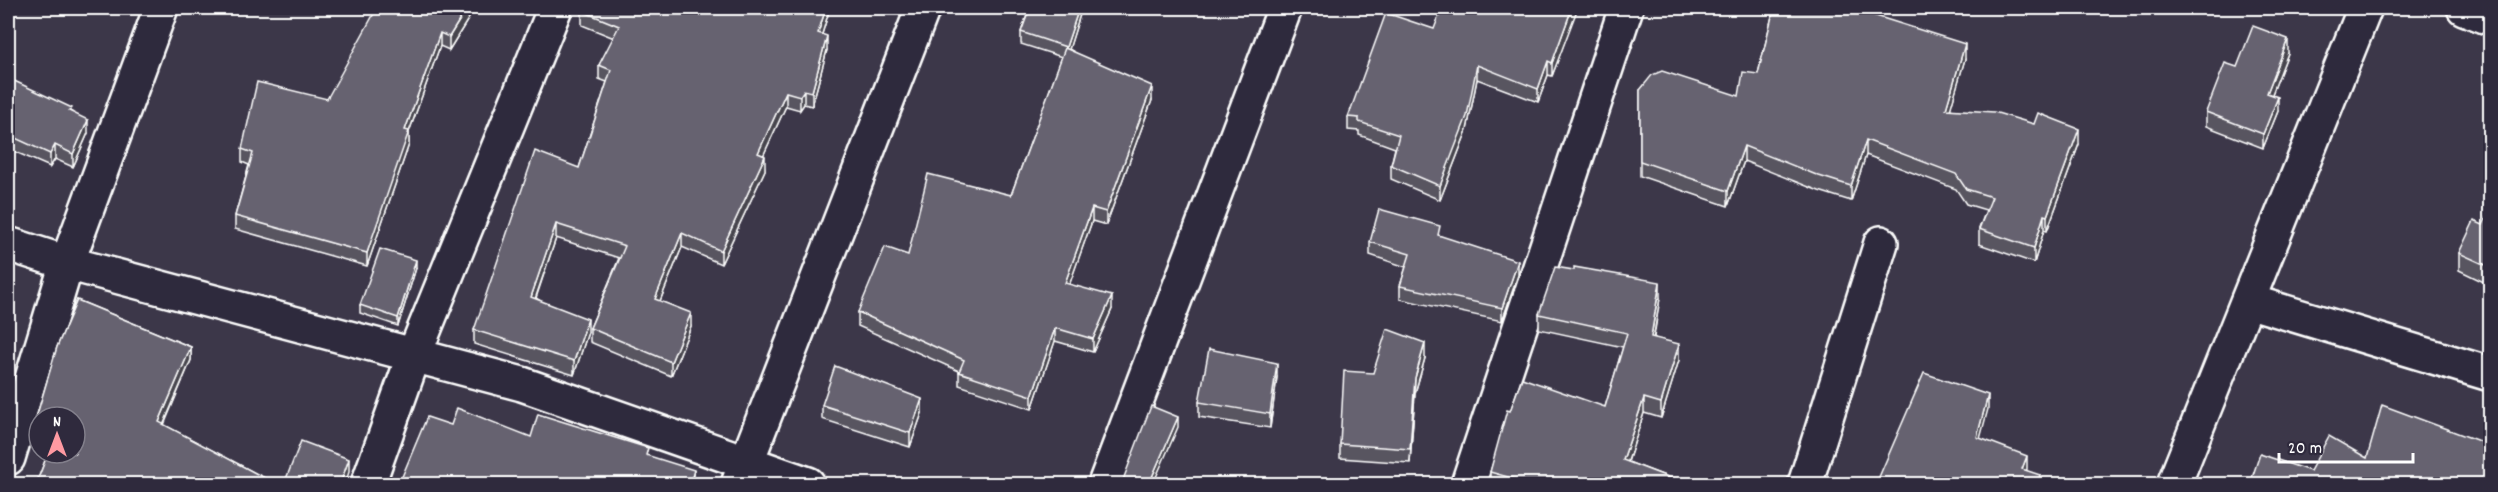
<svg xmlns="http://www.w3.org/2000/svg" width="2498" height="492" viewBox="0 0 2498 492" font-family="Dekko,sans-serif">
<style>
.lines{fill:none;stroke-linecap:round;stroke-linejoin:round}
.minor-casing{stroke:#fff;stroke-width:38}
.minor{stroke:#2f2a3d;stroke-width:33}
.wall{fill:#585460;stroke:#fff;stroke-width:1.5}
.shaded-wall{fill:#47454e;stroke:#fff;stroke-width:1.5}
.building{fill:#666270;stroke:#fff;stroke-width:1.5}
</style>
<rect width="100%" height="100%" fill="#3c3749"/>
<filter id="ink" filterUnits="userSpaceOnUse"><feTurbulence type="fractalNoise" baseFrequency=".0167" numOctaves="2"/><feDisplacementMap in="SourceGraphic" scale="12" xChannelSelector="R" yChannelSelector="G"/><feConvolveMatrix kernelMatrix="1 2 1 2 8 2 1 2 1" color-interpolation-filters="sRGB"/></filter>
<g filter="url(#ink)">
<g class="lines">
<g class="minor-casing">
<g id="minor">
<path d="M2464 8 2490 18"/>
<path d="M8 244 67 263 522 384 808 484"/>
<path d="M2248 301 2490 374"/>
<path d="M8 458 67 263 161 8"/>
<path d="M368 484 414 355 555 8"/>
<path d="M738 484 923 8"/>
<path d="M1105 484 1285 8"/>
<path d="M1468 484 1626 8"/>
<path d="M1805 484 1881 243"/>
<path d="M2174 484 2365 8"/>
</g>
</g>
<use href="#minor" class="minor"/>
</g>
<g class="wall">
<path d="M475 8 449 50 440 46 409 132V144L367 266 235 229V216L249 165 242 162V149L327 99Z"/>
<path d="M583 8H830L822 34 827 50 812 106 804 104 800 110 786 106 763 156 765 170 721 264 682 247 660 301 691 326 671 376 590 342V328L619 258 556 238 536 298 588 332 574 375 474 344V330L579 168 607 82 599 79V65L614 38 582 25V11Z"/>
<path d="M1010 8H1082L1069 49 1152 100 1106 225 1092 221 1069 285 1112 309 1093 352 1055 341 1032 409 959 385V371L858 326V312L908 255 1011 195 1062 57 1021 44V32L1027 15Z"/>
<path d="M1577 8 1552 76 1548 75 1538 102 1477 79 1467 130 1440 200 1391 179V165L1395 148 1359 135V131L1348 130V117L1434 29Z"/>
<path d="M1774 8H1863L1862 12 1965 59 1950 109 2079 144 2047 231 2044 230 2034 263 1979 244V229L1986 210 1966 204 1956 189 1866 155 1851 201 1819 191 1744 161 1728 206 1640 176V90L1739 96 1758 74Z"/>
<path d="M2288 53 2272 94 2278 111 2263 148 2206 126V112L2237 67Z"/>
<path d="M8 78 72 112 88 133 73 167 55 159 50 167 11 150 8 157Z"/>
<path d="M2490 209V285L2459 270V253L2483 225Z"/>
<path d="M1440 236 1518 275 1502 321 1400 299V286L1406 267 1370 255V242Z"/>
<path d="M416 268 398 326 360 313V305Z"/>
<path d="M1660 298 1654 337 1679 360 1661 418 1644 413 1628 462 1686 484H1490V472L1510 411 1605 407 1623 347 1539 329V314Z"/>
<path d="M77 300 191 347V360L164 425 276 484H36L48 453H75V417H39V443L33 441V428L57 347Z"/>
<path d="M1425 358 1415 393 1410 463 1340 458V444L1373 373Z"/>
<path d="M1277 377 1270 428 1199 417V402Z"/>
<path d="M822 405 922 413 910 447 822 419Z"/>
</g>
<g class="shaded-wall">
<path d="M467 8H475L449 50V37Z"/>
<path d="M826 8H830L818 47V33Z"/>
<path d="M1079 8H1082L1066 59V47Z"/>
<path d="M1572 8H1577V10L1552 76V63Z"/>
<path d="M1858 8H1863L1857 25V10Z"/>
<path d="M440 33V46L409 132V144L367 266V253L405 130Z"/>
<path d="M827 36V50L812 106V92Z"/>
<path d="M2288 39V53L2267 107V93Z"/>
<path d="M1965 44V59L1946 124V109Z"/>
<path d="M1548 61V75L1538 102V89Z"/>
<path d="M1477 65V79L1467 130 1440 200V186Z"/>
<path d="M1152 86V100L1106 225V212Z"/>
<path d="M804 90V104L800 110V96Z"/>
<path d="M786 92V106L758 167V153Z"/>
<path d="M2278 97V111L2263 148V134Z"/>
<path d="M88 120V133L73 167V154Z"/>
<path d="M2079 129V144L2047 231V216Z"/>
<path d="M11 136V150L8 157V144Z"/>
<path d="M1866 140V155L1851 201V186Z"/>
<path d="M55 145V159L50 167V154Z"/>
<path d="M1744 146V161L1728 206V191Z"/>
<path d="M765 156V170L721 264V251Z"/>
<path d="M1092 208V221L1065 297V283Z"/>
<path d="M2044 215V230L2034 263V248Z"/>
<path d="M556 224V238L531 311V297Z"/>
<path d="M682 233V247L655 313V299Z"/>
<path d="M416 260V268L398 326V318Z"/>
<path d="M1518 261V275L1502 321V308Z"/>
<path d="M1660 282V298L1651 352V337Z"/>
<path d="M1112 296V309L1093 352V339Z"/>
<path d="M691 313V326L671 376V362Z"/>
<path d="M588 319V332L574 375V361Z"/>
<path d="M1055 328V341L1032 409V396Z"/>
<path d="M1425 343V358L1415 393 1410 463 1415 378Z"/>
<path d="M1679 344V360L1661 418V403Z"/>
<path d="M191 347V360L159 435V422Z"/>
<path d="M1277 363V377L1270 428V414Z"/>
<path d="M1988 395V409L1977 450V437Z"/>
<path d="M1644 398V413L1623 476V460Z"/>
<path d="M922 399V413L910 447V433Z"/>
<path d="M1178 417V427L1153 484H1149Z"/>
<path d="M2027 456V469L2022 482V469Z"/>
<path d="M349 459V472L345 484H340Z"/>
<path d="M694 470V484H690Z"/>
<path d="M2040 475V484H2037Z"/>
</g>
<g class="building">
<path d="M377 8H467L449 37 440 33 405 130 409 131 367 253 235 216 253 153 242 149 257 82 327 99Z"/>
<path d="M583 8H826L818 33 827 36 812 92 804 90 800 96 786 92 758 153 765 156 721 251 682 233 655 299 691 313 671 362 590 328 625 246 556 224 531 297 588 319 574 361 474 330 535 151 579 168 611 70 599 65 619 26 582 11Z"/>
<path d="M1030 8H1079L1066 47 1021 32Z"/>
<path d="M1442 8H1572L1552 63 1548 61 1538 89 1477 65 1467 116 1440 186 1391 165 1399 135 1359 122V118L1348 117 1386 13 1434 29Z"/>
<path d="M1774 8H1858L1857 10 1965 44 1946 109 1994 112 2034 124 2038 113 2079 129 2047 216 2044 215 2034 248 1979 229 1992 197 1966 189 1956 174 1866 140 1851 186 1819 176 1744 146 1728 191 1640 161V90L1652 75 1662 71 1739 96 1743 72 1758 74Z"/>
<path d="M2253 26 2288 39 2267 93 2278 97 2263 134 2206 112 2225 63 2237 67Z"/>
<path d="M1065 48 1152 86 1106 212 1092 208 1065 283 1112 296 1093 339 1055 328 1032 396 959 372 964 360 858 312 885 247 908 255 928 174 1011 195Z"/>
<path d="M8 78 72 108 69 111 88 120 73 154 55 145 50 154 11 136 8 144Z"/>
<path d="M1379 209 1440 226 1438 235 1518 261 1502 308 1400 286 1410 254 1370 242Z"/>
<path d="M2490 209V267L2459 253 2474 221 2483 225Z"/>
<path d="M380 249 416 260 398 318 360 305Z"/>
<path d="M1555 267 1574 270V267L1660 282 1651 337 1679 344 1661 403 1644 398 1623 460 1686 484H1514L1515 479 1490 472 1507 410 1510 411 1522 378 1605 407 1627 333 1539 314Z"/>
<path d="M77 300 191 347 159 422 276 484H36L48 453H75V417H39V430L33 428 57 347Z"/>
<path d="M1387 329 1425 343 1415 378 1410 449 1340 444 1344 371 1373 373Z"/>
<path d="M1209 349 1277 363 1270 414 1199 402Z"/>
<path d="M835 366 922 399 910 433 822 405Z"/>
<path d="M1924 373 1988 395 1977 437 2027 456 2022 469 2040 475 2037 484H1876Z"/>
<path d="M2382 405 2490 445V484H2250L2260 454 2310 471 2329 436 2367 458Z"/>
<path d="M1151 406 1178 417 1149 484H1120L1123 480Z"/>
<path d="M457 408 531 437 538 414 648 448 646 455 694 470 690 484H399L427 417 451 425Z"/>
<path d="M301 441 349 459 340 484H284Z"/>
</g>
</g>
<rect width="2498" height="492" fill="none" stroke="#2f2a3d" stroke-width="30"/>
<rect x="15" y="15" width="2468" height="462" fill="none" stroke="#fff" stroke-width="2" filter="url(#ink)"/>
<g transform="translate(57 435)"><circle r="28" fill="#2f2a3d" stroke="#827f8b" stroke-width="1.5"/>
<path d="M0-4.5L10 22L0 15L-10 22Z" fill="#ff9aa2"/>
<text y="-9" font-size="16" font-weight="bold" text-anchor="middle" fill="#ffffff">N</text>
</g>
<path d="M2279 453v9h134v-9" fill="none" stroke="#ffffff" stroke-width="3"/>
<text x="2288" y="453" font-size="18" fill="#ffffff" stroke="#2f2a3d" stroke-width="4.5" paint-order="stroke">20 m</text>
</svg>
